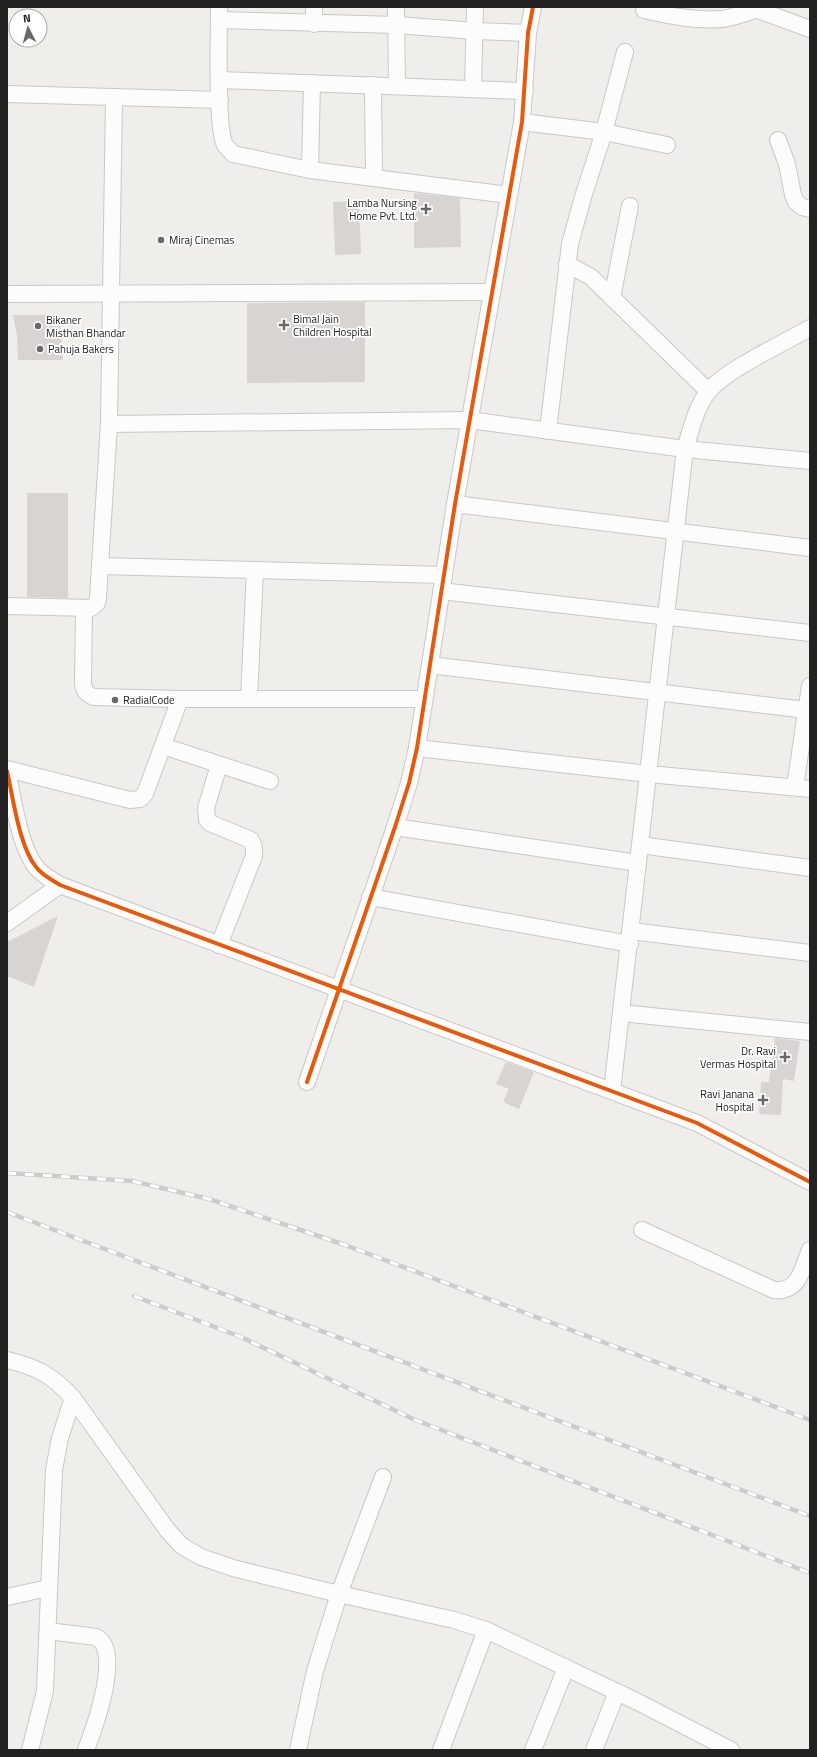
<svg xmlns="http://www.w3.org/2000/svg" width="817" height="1757" viewBox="0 0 817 1757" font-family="'Titillium Web',sans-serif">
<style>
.building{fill:#d7d4d2}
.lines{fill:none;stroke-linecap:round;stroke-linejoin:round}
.minor-casing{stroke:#c9c8c7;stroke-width:18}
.minor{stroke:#fdfcfc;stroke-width:16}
.rail-casing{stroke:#ccc;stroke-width:4.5}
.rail{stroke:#fff;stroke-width:3;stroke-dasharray:9;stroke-linecap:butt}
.cycleway-casing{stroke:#fff;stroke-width:6}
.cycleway{stroke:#e8590c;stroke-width:4}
.poi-dot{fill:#6a6968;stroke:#fff;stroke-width:1.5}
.labels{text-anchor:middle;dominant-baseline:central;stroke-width:3.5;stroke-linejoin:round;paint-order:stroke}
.poi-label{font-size:11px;fill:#222;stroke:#fff;text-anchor:start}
</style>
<rect width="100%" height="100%" fill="#f0eeeb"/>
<g class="building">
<path d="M414 193 460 198 461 247 414 248Z"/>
<path d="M359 201 361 254 335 255 333 202Z"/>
<path d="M365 302V382L247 383V303Z"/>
<path d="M13 315H59L63 360H18L17 336Z"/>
<path d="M27 493H68V598L27 597Z"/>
<path d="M58 916 34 987 7 976V942Z"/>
<path d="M775 1038 800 1041 794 1081 783 1079 781 1115 759 1114 761 1082H769Z"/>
<path d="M506 1062 534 1072 519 1109 503 1102 509 1089 496 1084Z"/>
</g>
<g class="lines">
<g class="minor-casing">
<g id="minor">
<path d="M219 7C219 30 216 129 225 145 227 148 231 151 233 154L310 170 509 195"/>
<path d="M314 7V24"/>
<path d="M396 7 397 86"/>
<path d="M750 7 810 29"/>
<path d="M644 10C670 16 696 21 722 19 733 18 745 13 755 10"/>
<path d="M219 20 397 25 475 31 528 33"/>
<path d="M219 80 525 91"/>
<path d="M373 85 374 178"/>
<path d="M473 89 475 7"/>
<path d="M7 94 220 100"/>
<path d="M522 122 604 132 667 145"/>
<path d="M778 140 787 164 793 195 796 202 802 207 810 209"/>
<path d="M310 170 312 83"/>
<path d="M567 264 591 277 708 391"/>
<path d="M7 294 492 292"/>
<path d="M612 298 630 206"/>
<path d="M109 424 469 420 685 449 810 461"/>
<path d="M548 431 570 244 583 197 604 132 625 52"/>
<path d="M455 504 810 548"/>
<path d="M100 566 444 575"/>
<path d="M441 591 810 633"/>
<path d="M7 606 91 608 97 603 98 598 109 424 114 97"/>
<path d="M84 608 83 683C84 691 86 694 94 697L180 699H424"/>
<path d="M430 665 806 710"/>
<path d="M249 699 255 570"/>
<path d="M163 746 270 781"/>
<path d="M417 748 649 774 810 789"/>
<path d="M219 765 206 808 207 820 210 823 251 840 254 847V856L219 945"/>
<path d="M7 769 130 800 140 799 145 794 180 699"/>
<path d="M7 771C13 797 19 846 36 867 42 875 52 880 60 885L697 1123 810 1182"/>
<path d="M795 787 810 686"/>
<path d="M395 827 638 863"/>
<path d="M640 845 810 868"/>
<path d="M370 897 630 944"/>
<path d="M7 923 60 885"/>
<path d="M631 931 810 953"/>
<path d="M621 1013 810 1032"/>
<path d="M307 1082 395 827 409 783 417 748 455 504 522 122 528 33 533 7"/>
<path d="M612 1091 685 449C691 430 696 407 708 392 725 370 784 343 810 328"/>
<path d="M642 1230 774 1290C799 1293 802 1269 810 1250"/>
<path d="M7 1360C37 1367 52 1375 73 1398L168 1531 182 1546 201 1557 233 1568 339 1594 454 1620 486 1630 636 1701 731 1750"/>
<path d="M7 1597 48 1588"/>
<path d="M48 1631 96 1637C123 1650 94 1729 86 1750"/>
<path d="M30 1750 45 1691 54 1470 60 1438 73 1398"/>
<path d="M298 1750 315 1671 339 1594 383 1477"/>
<path d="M441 1750 486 1630"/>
<path d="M533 1750 566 1668"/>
<path d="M594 1750 617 1692"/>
</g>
</g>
<use href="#minor" class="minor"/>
<g class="rail-casing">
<g id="rail">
<path d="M7 1173 132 1181 209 1199 345 1245 810 1420"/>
<path d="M7 1212 810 1516"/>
<path d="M134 1296 241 1337 413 1419 810 1573"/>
</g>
</g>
<use href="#rail" class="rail"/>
<g class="cycleway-casing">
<g id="cycleway">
<path d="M7 771C13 797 19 846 36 867 42 875 52 880 60 885L697 1123 810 1182"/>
<path d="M307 1082 395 827 409 783 417 748 455 504 522 122 528 33 533 7"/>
</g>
</g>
<use href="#cycleway" class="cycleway"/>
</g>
<g class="poi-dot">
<path d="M424 203h4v4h4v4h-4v4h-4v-4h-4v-4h4z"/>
<circle cx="161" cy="240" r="4"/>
<path d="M282 319h4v4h4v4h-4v4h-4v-4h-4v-4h4z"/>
<circle cx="38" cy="326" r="4"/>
<circle cx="40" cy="349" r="4"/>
<circle cx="115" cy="700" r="4"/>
<path d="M783 1051h4v4h4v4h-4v4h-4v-4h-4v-4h4z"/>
<path d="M761 1094h4v4h4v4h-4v4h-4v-4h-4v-4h4z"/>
</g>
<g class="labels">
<g class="poi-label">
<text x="417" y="203" text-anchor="end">Lamba Nursing<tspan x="417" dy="13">Home Pvt. Ltd.</tspan></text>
<text x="169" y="240">Miraj Cinemas</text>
<text x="293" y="319">Bimal Jain<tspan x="293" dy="13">Children Hospital</tspan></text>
<text x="46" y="320">Bikaner<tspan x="46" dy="13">Misthan Bhandar</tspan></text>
<text x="48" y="349">Pahuja Bakers</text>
<text x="123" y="700">RadialCode</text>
<text x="776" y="1051" text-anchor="end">Dr. Ravi<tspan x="776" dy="13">Vermas Hospital</tspan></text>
<text x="754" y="1094" text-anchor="end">Ravi Janana<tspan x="754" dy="13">Hospital</tspan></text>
</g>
</g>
<rect width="817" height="1757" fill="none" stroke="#222222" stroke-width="16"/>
<g transform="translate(28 28) rotate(354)"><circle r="19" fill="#ffffff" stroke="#a7a7a7"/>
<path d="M0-3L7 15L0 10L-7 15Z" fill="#6a6968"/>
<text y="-6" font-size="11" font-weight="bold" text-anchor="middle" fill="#222222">N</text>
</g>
</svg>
